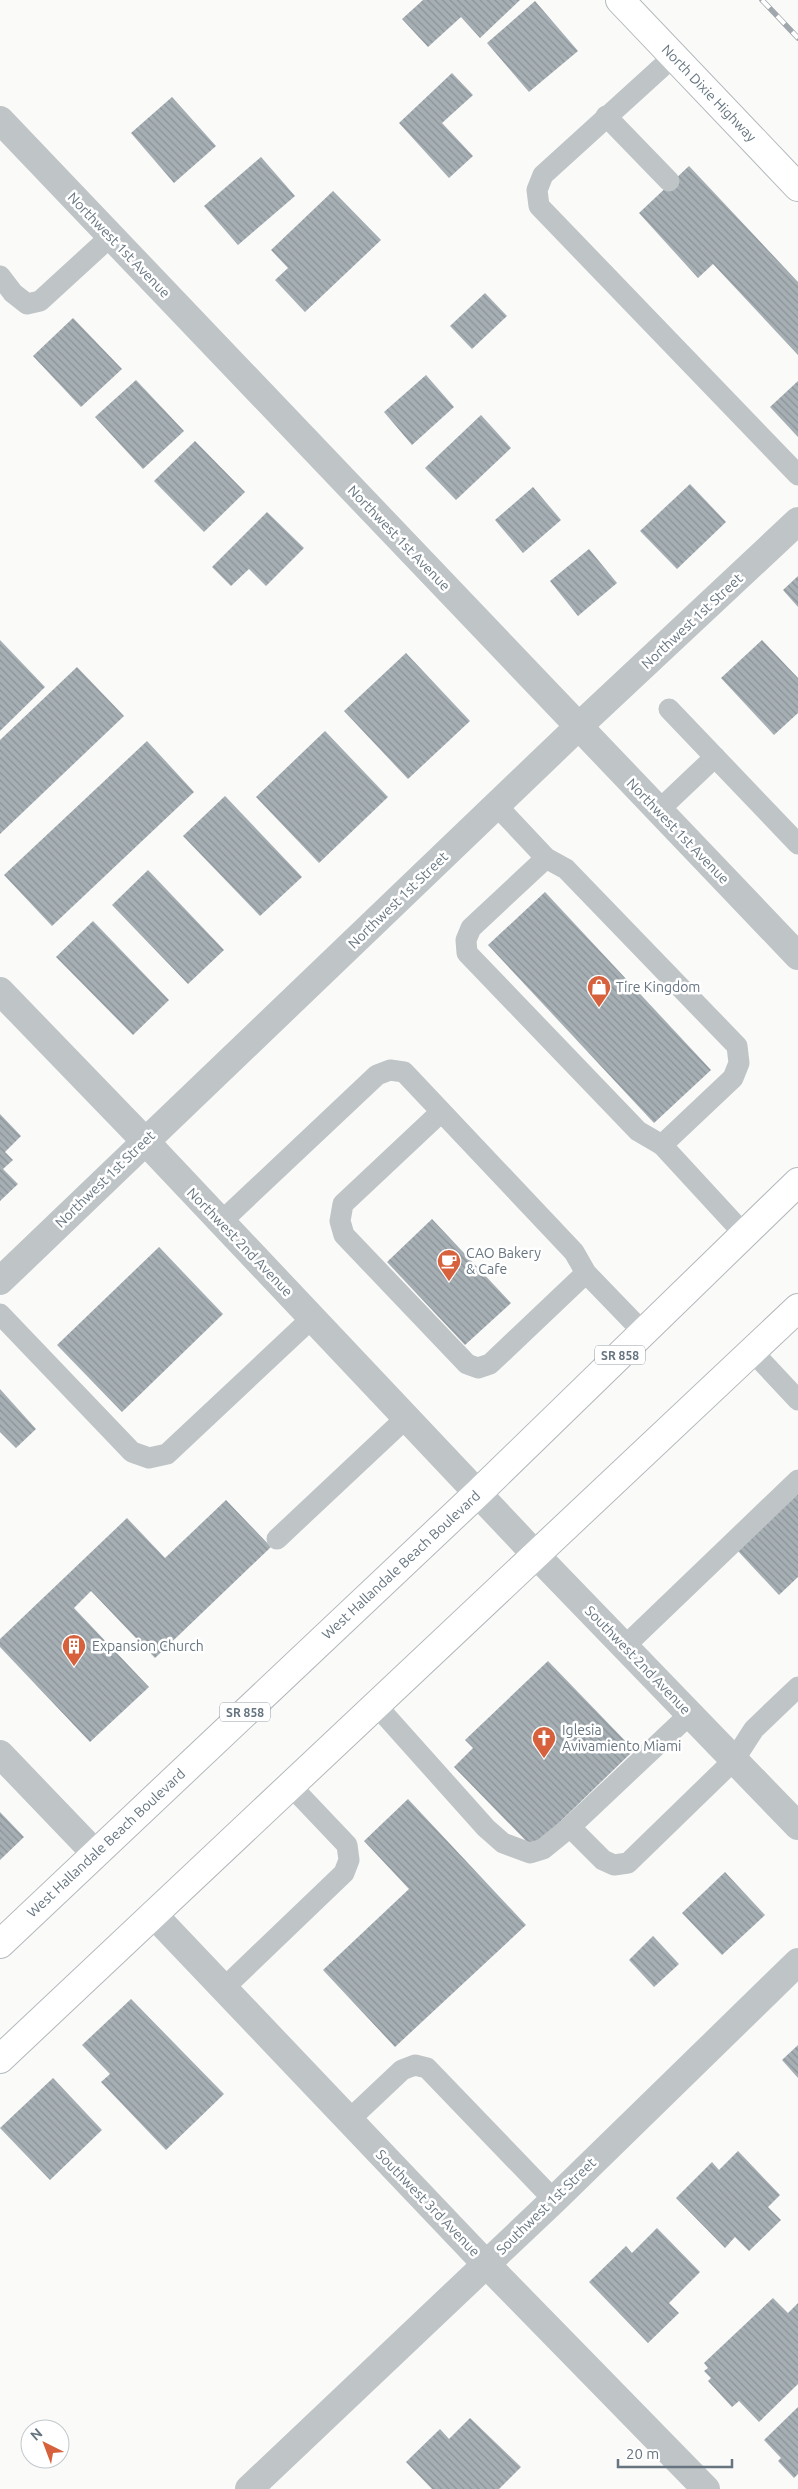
<svg xmlns="http://www.w3.org/2000/svg" width="798" height="2489" viewBox="0 0 798 2489" font-family="Ubuntu,sans-serif">
<style>
.building{fill:url(#building-back-hatch)}
.lines{fill:none;stroke-linecap:round;stroke-linejoin:round}
.primary-casing{stroke:#b3b8bc;stroke-width:30}
.service{stroke:#bfc4c7;stroke-width:21}
.minor{stroke:#bfc4c7;stroke-width:28}
.primary{stroke:#fff;stroke-width:28}
.rail-casing{stroke:#a1a8ad;stroke-width:5.5}
.rail{stroke:#fff;stroke-width:4;stroke-dasharray:11;stroke-linecap:butt}
.labels{text-anchor:middle;dominant-baseline:central;stroke-width:5;stroke-linejoin:round;paint-order:stroke}
.shield{fill:#fff;stroke:#949ea6;stroke-width:1}
.shield-label{font-size:12px;font-weight:bold;fill:#667580}
.street-label{font-size:14px;fill:#667580;stroke:#fff}
.poi-label{font-size:14px;fill:#667580;stroke:#fff;text-anchor:start}
</style>
<defs>
<pattern id="building-back-hatch" width="6" height="6" patternUnits="userSpaceOnUse" patternTransform="scale(1.25)"><rect width="6" height="6" fill="#a6afb4"/><path d="M-1 5l2 2M0 0l6 6M5-1l2 2" fill="none" stroke="#8b9398"/></pattern>
</defs>
<rect width="100%" height="100%" fill="#fafaf8"/>
<g class="building">
<path d="M423 0H520L480 38 461 17 428 47 402 19Z"/>
<path d="M535 1 578 51 529 92 487 43Z"/>
<path d="M452 73 473 95 442 123 473 156 449 178 399 123Z"/>
<path d="M172 97 216 146 174 183 131 133Z"/>
<path d="M261 157 295 196 238 245 204 206Z"/>
<path d="M689 166 798 282V355L713 264 698 278 639 213Z"/>
<path d="M333 191 381 240 305 312 275 280 288 268 271 250Z"/>
<path d="M485 293 507 316 472 349 450 326Z"/>
<path d="M73 318 122 369 81 407 33 356Z"/>
<path d="M426 375 454 407 412 445 384 412Z"/>
<path d="M136 380 184 431 143 469 95 417Z"/>
<path d="M798 381V437L770 407Z"/>
<path d="M481 415 511 448 456 500 425 468Z"/>
<path d="M195 441 245 492 204 532 154 481Z"/>
<path d="M690 484 726 522 677 569 640 531Z"/>
<path d="M533 487 561 520 523 553 495 520Z"/>
<path d="M267 512 304 548 266 586 249 569 231 586 212 567Z"/>
<path d="M589 549 617 583 578 616 550 581Z"/>
<path d="M798 576V607L783 590Z"/>
<path d="M0 640 45 687 0 731Z"/>
<path d="M762 640 798 678V713L774 735 721 678Z"/>
<path d="M406 653 470 721 408 779 344 711Z"/>
<path d="M77 667 124 716 0 834V740Z"/>
<path d="M325 731 388 797 319 863 256 797Z"/>
<path d="M147 741 194 792 52 926 4 875Z"/>
<path d="M225 796 302 877 260 916 183 836Z"/>
<path d="M148 870 224 950 188 984 112 905Z"/>
<path d="M545 892 711 1070 654 1123 488 945Z"/>
<path d="M93 921 169 1000 133 1035 56 957Z"/>
<path d="M0 1114 21 1136 5 1152 13 1160 3 1169 18 1184 0 1201Z"/>
<path d="M432 1219 511 1303 465 1345 387 1262Z"/>
<path d="M159 1247 223 1314 122 1412 57 1345Z"/>
<path d="M0 1389 36 1429 16 1448 0 1432Z"/>
<path d="M798 1492V1577L779 1595 737 1550Z"/>
<path d="M226 1500 271 1547 155 1658 91 1591 74 1608 149 1687 90 1742 0 1647V1639L127 1518 165 1558Z"/>
<path d="M548 1661 634 1750 533 1848 454 1767 473 1748 465 1740Z"/>
<path d="M408 1799 526 1925 395 2047 323 1970 409 1889 364 1841Z"/>
<path d="M0 1812 24 1837 0 1860Z"/>
<path d="M725 1872 765 1915 722 1955 682 1913Z"/>
<path d="M653 1936 679 1964 654 1987 629 1960Z"/>
<path d="M131 1999 224 2094 166 2150 101 2082 110 2074 82 2045Z"/>
<path d="M798 2045V2078L782 2060Z"/>
<path d="M53 2078 102 2130 50 2180 0 2128Z"/>
<path d="M738 2151 780 2195 768 2207 781 2220 749 2251 735 2237 725 2248 676 2198 712 2162 719 2170Z"/>
<path d="M657 2228 700 2272 669 2303 679 2313 648 2343 589 2282 626 2246 632 2253Z"/>
<path d="M773 2298 788 2313 798 2303V2384L759 2422 739 2401 732 2407 708 2381 711 2378 704 2371 708 2368 704 2363Z"/>
<path d="M798 2407V2474L794 2478 778 2461 781 2458 764 2440Z"/>
<path d="M470 2418 521 2467 499 2489H432L406 2462 440 2429 449 2439Z"/>
</g>
<g class="lines">
<g class="primary-casing">
<g id="primary">
<path d="M620 0 798 187"/>
<path d="M0 1944 479 1492 798 1182"/>
<path d="M0 2059 798 1308"/>
</g>
</g>
<g class="service">
<path d="M674 56 543 175 537 190 539 206 798 475"/>
<path d="M606 116 669 181"/>
<path d="M0 276 13 293 27 304 40 301 111 236"/>
<path d="M669 709 798 844"/>
<path d="M497 806 546 858 566 869 737 1046 739 1063 733 1078 662 1145 744 1234"/>
<path d="M658 811 715 757"/>
<path d="M546 858 471 928 466 940 467 953 638 1131 662 1145"/>
<path d="M441 1112 343 1204 340 1221 344 1235 467 1364 478 1368 490 1364 586 1273"/>
<path d="M221 1222 377 1075 390 1070 404 1072 574 1252 586 1273 643 1332"/>
<path d="M0 1314 132 1452 149 1458 167 1454 312 1318"/>
<path d="M752 1351 798 1400"/>
<path d="M277 1539 407 1417"/>
<path d="M625 1646 798 1480"/>
<path d="M376 1705 486 1828 503 1843 530 1853 543 1849 570 1827 690 1714"/>
<path d="M570 1827 603 1860 614 1865 628 1863 734 1760 754 1729 798 1687"/>
<path d="M224 1988 344 1873 349 1860 347 1845 290 1785"/>
<path d="M349 2120 402 2070 415 2065 427 2068 554 2200"/>
</g>
<g class="minor">
<path d="M0 120 798 956"/>
<path d="M0 991 145 1141 536 1555 798 1826"/>
<path d="M0 1281 578 727 798 521"/>
<path d="M0 1754 95 1853"/>
<path d="M153 1914 486 2264 706 2489"/>
<path d="M249 2489 554 2200 798 1962"/>
</g>
<use href="#primary" class="primary"/>
<g class="rail-casing">
<path id="rail" d="M762 0 798 38"/>
</g>
<use href="#rail" class="rail"/>
</g>
<defs>
<g id="shop-pin" transform="scale(1.25)"><path d="M0 17L-7.5 6A9.5 9.5 0 1 1 7.5 6Z" fill="#d6613c" stroke="#fff"/><path d="M-5-2.5h2.3a2.7 3.5 0 0 1 5.4 0H5L5.5 6h-11ZM-1.5-2.5h3a1.5 2.3 0 0 0-3 0Z" fill="#fff"/></g>
<g id="cafe-pin" transform="scale(1.25)"><path d="M0 17L-7.5 6A9.5 9.5 0 1 1 7.5 6Z" fill="#d6613c" stroke="#fff"/><path d="M-5.5-4.5H6V0H3Q3 3.5 0 3.5H-2.5Q-5.5 3.5-5.5 0ZM3-3.2v2h1.7v-2ZM-6 4.5H4V6H-6Z" fill="#fff"/></g>
<g id="building-pin" transform="scale(1.25)"><path d="M0 17L-7.5 6A9.5 9.5 0 1 1 7.5 6Z" fill="#d6613c" stroke="#fff"/><path d="M-4-6H4V6H1V3H-1V6H-4ZM-2.5-4.3h1.7v1.8h-1.7ZM.8-4.3h1.7v1.8H.8ZM-2.5-1h1.7V.8h-1.7ZM.8-1h1.7V.8H.8Z" fill="#fff"/></g>
<g id="church-pin" transform="scale(1.25)"><path d="M0 17L-7.5 6A9.5 9.5 0 1 1 7.5 6Z" fill="#d6613c" stroke="#fff"/><path d="M-1.2-6h2.4v3.5h3.3v2.4h-3.3V6h-2.4V-.1h-3.3v-2.4h3.3Z" fill="#fff"/></g>
</defs>
<g fill-rule="evenodd">
<use href="#shop-pin" x="599" y="987"/>
<use href="#cafe-pin" x="449" y="1261"/>
<use href="#building-pin" x="74" y="1646"/>
<use href="#church-pin" x="544" y="1738"/>
</g>
<g class="labels">
<g class="shield">
<rect x="595" y="1345.5" width="50" height="19" rx="4"/>
<rect x="220" y="1702.5" width="50" height="19" rx="4"/>
</g>
<g class="shield-label">
<text x="620" y="1355">SR 858</text>
<text x="245" y="1712">SR 858</text>
</g>
<g class="street-label">
<text transform="translate(709 93) rotate(46)">North Dixie Highway</text>
<text transform="translate(119 245) rotate(46)">Northwest 1st Avenue</text>
<text transform="translate(399 538) rotate(46)">Northwest 1st Avenue</text>
<text transform="translate(692 621) rotate(-43)">Northwest 1st Street</text>
<text transform="translate(678 831) rotate(46)">Northwest 1st Avenue</text>
<text transform="translate(398 900) rotate(-44)">Northwest 1st Street</text>
<text transform="translate(105 1179) rotate(-44)">Northwest 1st Street</text>
<text transform="translate(240 1242) rotate(46)">Northwest 2nd Avenue</text>
<text transform="translate(401 1565) rotate(-43)">West Hallandale Beach Boulevard</text>
<text transform="translate(638 1660) rotate(46)">Southwest 2nd Avenue</text>
<text transform="translate(106 1843) rotate(-43)">West Hallandale Beach Boulevard</text>
<text transform="translate(428 2203) rotate(46)">Southwest 3rd Avenue</text>
<text transform="translate(546 2206) rotate(-44)">Southwest 1st Street</text>
</g>
<g class="poi-label">
<text x="616" y="987">Tire Kingdom</text>
<text x="466" y="1253">CAO Bakery<tspan x="466" dy="16">&amp; Cafe</tspan></text>
<text x="92" y="1646">Expansion Church</text>
<text x="562" y="1730">Iglesia<tspan x="562" dy="16">Avivamiento Miami</tspan></text>
</g>
</g>
<g transform="translate(45 2444) rotate(318)"><circle r="24" fill="#ffffff" stroke="#c2c8cc"/>
<path d="M0-4L9 19L0 12L-9 19Z" fill="#d6613c"/>
<text y="-8" font-size="14" font-weight="bold" text-anchor="middle" fill="#667580">N</text>
</g>
<path d="M618 2459v8h114v-8" fill="none" stroke="#667580" stroke-width="2.5"/>
<text x="626" y="2459" font-size="15" fill="#667580" stroke="#ffffff" stroke-width="4" paint-order="stroke">20 m</text>
</svg>
